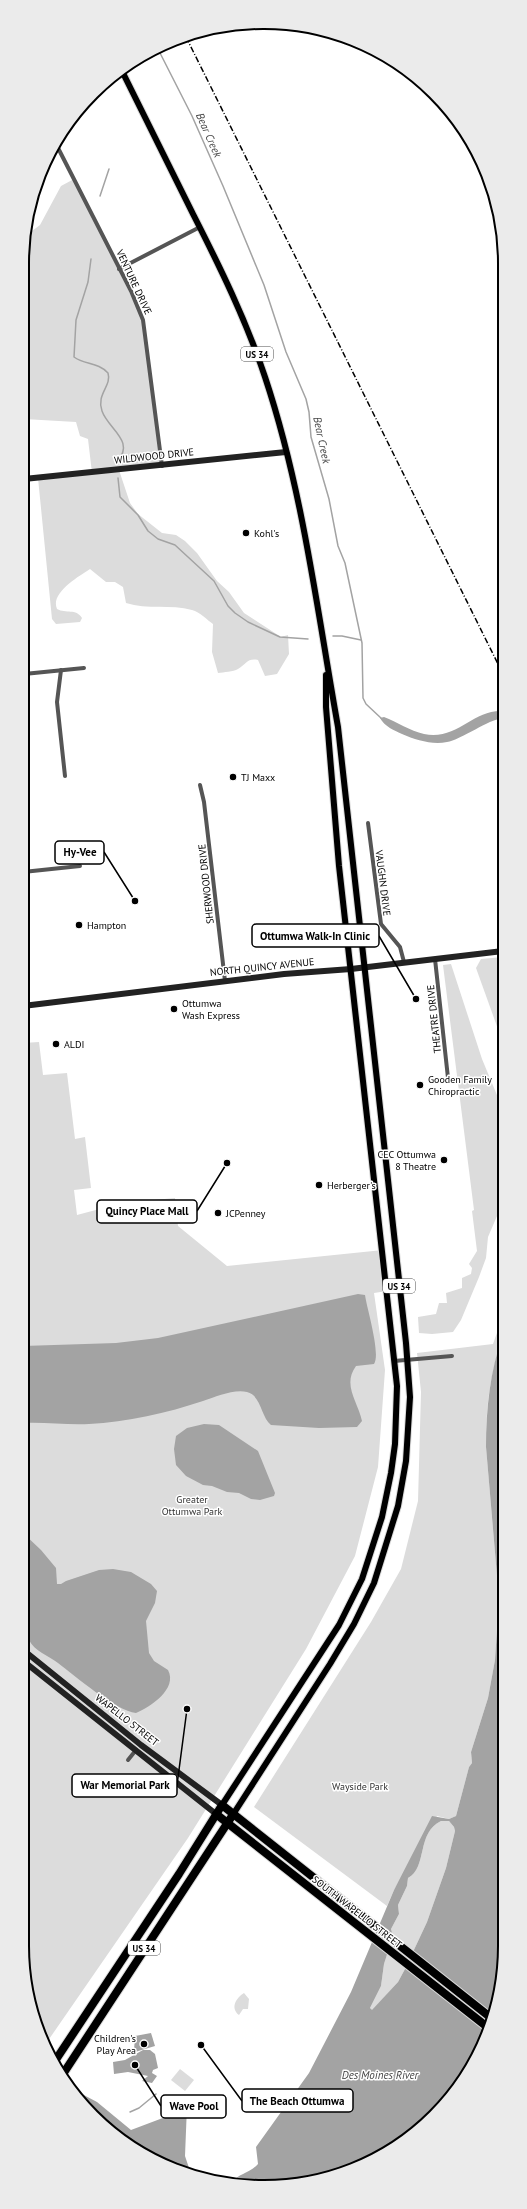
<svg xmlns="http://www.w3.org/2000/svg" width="527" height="2209" viewBox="0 0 527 2209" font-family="'PT Sans',sans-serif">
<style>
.green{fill:#dcdcdc}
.water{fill:#a3a3a3;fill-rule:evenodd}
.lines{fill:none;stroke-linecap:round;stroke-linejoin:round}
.stream{stroke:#a3a3a3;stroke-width:1.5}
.primary-casing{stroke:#dbdbdb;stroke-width:8}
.highway-casing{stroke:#dbdbdb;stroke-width:10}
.street{stroke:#555;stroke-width:4}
.secondary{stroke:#222;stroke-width:6}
.primary{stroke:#000;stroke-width:6}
.highway{stroke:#000;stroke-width:8}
.rail{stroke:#000;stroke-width:1.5;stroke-dasharray:6 2 1 2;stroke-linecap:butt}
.poi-dot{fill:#000;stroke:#fff;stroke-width:1.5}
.labels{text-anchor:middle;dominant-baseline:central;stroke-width:3;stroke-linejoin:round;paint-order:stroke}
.shield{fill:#fff;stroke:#4c4c4c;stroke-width:1}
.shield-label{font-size:9px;font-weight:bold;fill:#000}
.street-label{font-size:10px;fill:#000;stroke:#fff}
.poi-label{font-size:10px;fill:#000;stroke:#fff;text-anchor:start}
.park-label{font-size:10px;fill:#333;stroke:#fff}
.water-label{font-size:11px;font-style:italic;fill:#444;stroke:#fff}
.rim{fill:none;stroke:#000;stroke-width:2}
.leader{fill:none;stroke:#000;stroke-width:1.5}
.callout-dot{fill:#000;stroke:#fff;stroke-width:1.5}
.callout{fill:#fff;stroke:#000;stroke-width:1.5}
.callout-label{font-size:11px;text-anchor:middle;font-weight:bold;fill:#000}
</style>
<rect width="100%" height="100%" fill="#fff"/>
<g class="green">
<path d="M74 179 143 320 162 466 119 470 130 503 138 514 162 533 176 535 185 541 197 553 217 581 229 592 244 613 281 637 288 635 289 654 277 674 265 676 258 660C247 658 247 664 238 669 233 672 224 672 218 673L212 652 213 624C207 620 200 612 192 610 171 604 147 610 126 603L123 587 115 582H106L90 569C78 577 50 593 57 609 66 614 76 608 82 618L80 622 56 624 52 619 38 478 92 473 88 439 80 436 76 422 24 419V237L40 225 61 186Z"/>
<path d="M503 957V1043L476 968 481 959Z"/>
<path d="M451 964 482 1059 499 1100 503 1126V1202L488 1237 486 1258 479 1277 461 1320 453 1332 432 1334 419 1333 418 1317 436 1314 439 1303H447L446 1293 462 1288V1278L471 1274 472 1268 469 1264 477 1251 472 1211 474 1210 443 965Z"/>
<path d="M39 1042 43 1075 67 1073 75 1139 85 1137 91 1188 74 1190 77 1215 122 1203 175 1198 178 1226 227 1266 383 1250 387 1291 374 1293 385 1370 378 1467 355 1556 306 1649 188 1838 45 2045 40 2038 22 1945 23 1043Z"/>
<path d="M503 1316C503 1338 496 1355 492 1377 487 1400 486 1424 486 1447L499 1599 495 1660 488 1698 471 1752 472 1763 469 1767 456 1816 449 1819 437 1816 394 1890 387 1906 254 1807 371 1622 401 1569 418 1501 421 1392 417 1353 493 1344Z"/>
<path d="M441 1821H449L454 1827 455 1831 446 1868 427 1922 405 1969 398 1982 372 2011 370 2008 381 1986 384 1964 393 1936 391 1929 399 1914 398 1905 407 1886 408 1878C428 1867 416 1833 441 1821Z"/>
<path d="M244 1993 249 1999 248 2009H243L239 2015C230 2008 236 1998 244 1993Z"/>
<path d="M180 2069 194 2080 185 2091 171 2080Z"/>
</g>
<g class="water">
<path d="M503 711V719C494 716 461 740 447 742 432 745 416 740 402 734 395 731 384 726 380 718L384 717C397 722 410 731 424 734 457 741 473 709 503 711Z"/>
<path d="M358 1294 365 1295C367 1309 381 1354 374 1364L356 1366C342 1385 358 1402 362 1421L357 1427 319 1428 271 1425C261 1417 261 1395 247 1392 233 1389 216 1397 203 1401 167 1413 127 1422 89 1424 67 1425 45 1422 23 1423V1346L116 1343 158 1338Z"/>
<path d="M503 1335V1977L473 2066 411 2137 326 2179 247 2186 232 2182C238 2174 250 2173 258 2164L256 2147 309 2073 351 1992 394 1890 432 1816 449 1819 456 1816 469 1767 472 1763 471 1752 488 1698 495 1660 499 1599 486 1447C486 1410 490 1370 503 1335ZM441 1821H449L454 1827 455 1831 446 1868 427 1922 405 1969 398 1982 372 2010 370 2008 381 1986 384 1964 393 1936 391 1929 399 1914 398 1905 407 1886 408 1878C428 1867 416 1833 441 1821Z"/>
<path d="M204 1424 219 1425 258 1451 275 1493 274 1496 260 1500 251 1499 239 1493 227 1492 212 1486 203 1485 186 1476 176 1465 174 1449 176 1436 187 1428Z"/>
<path d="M23 1533 41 1550 56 1568 57 1584H61L66 1581 99 1570 113 1569 131 1572 151 1584 157 1591 155 1603 146 1621 149 1653 154 1661 168 1670C178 1689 150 1707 136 1713 116 1711 75 1676 58 1663 49 1656 34 1651 29 1640 27 1636 28 1632 25 1628L22 1629Z"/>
<path d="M151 2033 155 2046 135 2052 134 2050 135 2036Z"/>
<path d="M143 2050H150L155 2054 158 2068 153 2070 152 2073 157 2076 152 2083 142 2081 148 2076 128 2072 114 2074 113 2062 125 2060Z"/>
<path d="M80 2093 97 2102 131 2130 176 2113 182 2107 187 2106 185 2156 190 2171 157 2162 82 2105 76 2096Z"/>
</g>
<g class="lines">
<g class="stream">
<path d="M159 51 192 116 223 186 264 285 286 352 306 399 309 412 311 437 329 499 338 546 345 563 362 643 363 698 366 704 382 719"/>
<path d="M100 196 109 169"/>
<path d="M91 259 88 282 76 320 74 357C85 365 98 362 108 373 112 386 96 394 102 411 108 429 136 441 117 462"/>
<path d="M118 478 120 497 138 515 148 531 158 539 175 545 214 581 228 606 235 613 248 622 280 637 308 639"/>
<path d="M333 636H342L361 640"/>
<path d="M130 2112 139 2108 156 2094"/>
</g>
<g class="primary-casing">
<g id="primary">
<path d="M121 69C145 118 169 166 193 214 220 267 246 320 265 377 303 491 317 610 338 727L406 1343 410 1397 406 1461 398 1506 374 1583 354 1624 330 1664 234 1813"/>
<path d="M222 1805 339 1625 362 1579 382 1517 391 1473 395 1444 397 1386 339 866 326 707V675"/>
</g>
</g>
<g class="highway-casing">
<g id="highway">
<path d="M216 1814 486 2026"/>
<path d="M55 2061 179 1874 222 1805 490 2017"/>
<path d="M63 2074 234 1813"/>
</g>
</g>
<g class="street">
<path d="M55 142 131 291 143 320 162 466"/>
<path d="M119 269 200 227"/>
<path d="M61 670 57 702 65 776"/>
<path d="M24 674 84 668"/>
<path d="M200 785 204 802 225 981"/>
<path d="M368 823 381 924 400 947 404 962"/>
<path d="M23 872 80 866"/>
<path d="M435 959 448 1078"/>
<path d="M394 1361 452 1356"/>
<path d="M128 1760 136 1750"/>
</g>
<g class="secondary">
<path d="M24 479 286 452"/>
<path d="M23 1006 284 974 351 969 503 951"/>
<path d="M22 1649 141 1745 222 1805"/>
<path d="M22 1660 216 1814"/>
</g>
<use href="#primary" class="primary"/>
<use href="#highway" class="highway"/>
<path class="rail" d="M186 37 503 674"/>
</g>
<g class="poi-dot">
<circle cx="246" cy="533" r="4"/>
<circle cx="233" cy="777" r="4"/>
<circle cx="79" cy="925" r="4"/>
<circle cx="174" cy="1009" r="4"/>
<circle cx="56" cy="1044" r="4"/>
<circle cx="420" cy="1085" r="4"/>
<circle cx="444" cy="1160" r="4"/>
<circle cx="319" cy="1185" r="4"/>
<circle cx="218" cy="1213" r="4"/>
<circle cx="144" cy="2044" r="4"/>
</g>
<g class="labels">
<g class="shield">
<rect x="241" y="347" width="32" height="14" rx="3"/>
<rect x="383" y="1279" width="32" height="14" rx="3"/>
<rect x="128" y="1941" width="32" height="14" rx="3"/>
</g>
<g class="shield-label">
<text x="257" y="354">US 34</text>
<text x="399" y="1286">US 34</text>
<text x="144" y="1948">US 34</text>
</g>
<g class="street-label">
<text transform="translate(134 282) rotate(65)">VENTURE DRIVE</text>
<text transform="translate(154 456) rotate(-6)">WILDWOOD DRIVE</text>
<text transform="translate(383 883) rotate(83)">VAUGHN DRIVE</text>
<text transform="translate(206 884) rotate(-96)">SHERWOOD DRIVE</text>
<text transform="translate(262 967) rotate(-6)">NORTH QUINCY AVENUE</text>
<text transform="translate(434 1019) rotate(-96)">THEATRE DRIVE</text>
<text transform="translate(127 1720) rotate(38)">WAPELLO STREET</text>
<text transform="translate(357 1912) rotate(38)">SOUTH WAPELLO STREET</text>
</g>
<g class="poi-label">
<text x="254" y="533">Kohl's</text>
<text x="241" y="777">TJ Maxx</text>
<text x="87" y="925">Hampton</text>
<text x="182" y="1003">Ottumwa<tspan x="182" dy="12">Wash Express</tspan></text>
<text x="64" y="1044">ALDI</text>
<text x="428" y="1079">Gooden Family<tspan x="428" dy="12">Chiropractic</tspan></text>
<text x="436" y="1154" text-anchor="end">CEC Ottumwa<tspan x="436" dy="12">8 Theatre</tspan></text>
<text x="327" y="1185">Herberger's</text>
<text x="226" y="1213">JCPenney</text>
<text x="136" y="2038" text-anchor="end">Children's<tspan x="136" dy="12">Play Area</tspan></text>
</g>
<g class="park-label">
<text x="192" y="1499">Greater<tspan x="192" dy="12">Ottumwa Park</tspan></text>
<text x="360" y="1786">Wayside Park</text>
</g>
<g class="water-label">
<text transform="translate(209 135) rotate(66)">Bear Creek</text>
<text transform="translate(322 440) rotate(78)">Bear Creek</text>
<text x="380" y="2075">Des Moines River</text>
</g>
</g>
<path d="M0 0H527V2209H0ZM263 29H264A234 234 0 0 1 498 263V1946A234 234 0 0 1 264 2180H263A234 234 0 0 1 29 1946V263A234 234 0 0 1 263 29Z" fill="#ebebeb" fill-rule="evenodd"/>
<path class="rim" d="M263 29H264A234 234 0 0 1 498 263V1946A234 234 0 0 1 264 2180H263A234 234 0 0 1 29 1946V263A234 234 0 0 1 263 29Z"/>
<path class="leader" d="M135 901L104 852M416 999L379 936M227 1163L197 1211M187 1709L177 1785M201 2045L242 2101M135 2065L161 2106"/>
<g class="callout-dot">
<circle cx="135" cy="901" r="4"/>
<circle cx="416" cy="999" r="4"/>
<circle cx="227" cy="1163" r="4"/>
<circle cx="187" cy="1709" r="4"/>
<circle cx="201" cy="2045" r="4"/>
<circle cx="135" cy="2065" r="4"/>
</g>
<g class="callout">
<rect x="55" y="841" width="49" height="23" rx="4"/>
<rect x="252" y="924" width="127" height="23" rx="4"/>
<rect x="97" y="1200" width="100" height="23" rx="4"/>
<rect x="72" y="1774" width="105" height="23" rx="4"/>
<rect x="242" y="2089" width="111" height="23" rx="4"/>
<rect x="161" y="2095" width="65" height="23" rx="4"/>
</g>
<g class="callout-label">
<text x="80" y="856">Hy-Vee</text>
<text x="315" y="940">Ottumwa Walk-In Clinic</text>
<text x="147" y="1215">Quincy Place Mall</text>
<text x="125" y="1789">War Memorial Park</text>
<text x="297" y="2105">The Beach Ottumwa</text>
<text x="194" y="2110">Wave Pool</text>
</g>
</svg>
